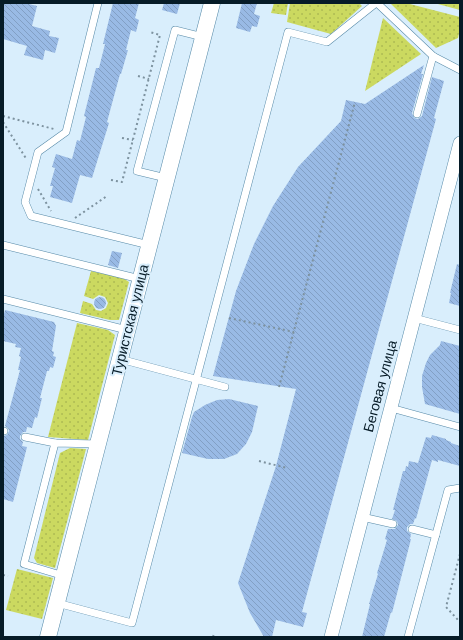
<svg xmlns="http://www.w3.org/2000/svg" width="463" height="640" viewBox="0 0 463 640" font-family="'DM Sans',sans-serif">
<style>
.grass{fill:url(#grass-dots)}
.building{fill:url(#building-back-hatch)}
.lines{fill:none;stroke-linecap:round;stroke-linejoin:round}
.service-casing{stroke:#578aa8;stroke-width:8}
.minor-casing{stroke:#578aa8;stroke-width:14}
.tertiary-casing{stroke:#578aa8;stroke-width:17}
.path{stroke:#7d929f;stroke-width:2;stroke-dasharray:2 3;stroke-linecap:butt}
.service{stroke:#fff;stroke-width:7}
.minor{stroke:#fff;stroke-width:13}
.tertiary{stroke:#fff;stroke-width:16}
.labels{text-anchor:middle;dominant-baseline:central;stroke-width:4;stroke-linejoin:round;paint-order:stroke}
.street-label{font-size:14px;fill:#061b27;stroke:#d9eefc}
</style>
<defs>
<pattern id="grass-dots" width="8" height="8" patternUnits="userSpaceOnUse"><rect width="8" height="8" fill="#cbd960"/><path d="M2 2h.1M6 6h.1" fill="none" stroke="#adba53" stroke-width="1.8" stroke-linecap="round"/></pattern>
<pattern id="building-back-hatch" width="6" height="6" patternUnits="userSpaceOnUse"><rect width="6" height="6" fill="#99bae5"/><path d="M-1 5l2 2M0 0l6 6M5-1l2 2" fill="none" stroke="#829fc4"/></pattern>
</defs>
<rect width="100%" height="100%" fill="#d9eefc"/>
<g class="grass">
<path d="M274 3H288L286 15 271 13Z"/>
<path d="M290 3H359L362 6 331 34 287 22Z"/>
<path d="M390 3H406L460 17V29L458 38 436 48Z"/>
<path d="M434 3H460V10Z"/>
<path d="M383 18 421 54 365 91Z"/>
<path d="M91 271 123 278 129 282 119 320H110L80 313 83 301 92 304 96 310 101 311 106 308 108 303 105 297 99 295 93 299 84 296Z"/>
<path d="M77 323 108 330 115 335 88 440 48 437Z"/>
<path d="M70 448 86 449 55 568 37 563 34 558 60 453Z"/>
<path d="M17 569 53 578 42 619 6 610Z"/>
</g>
<g class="building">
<path d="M3 3H25L37 6 32 26 50 31 49 36 59 38 55 53 45 50 43 60 24 55 27 46 3 39Z"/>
<path d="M113 3H139L135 18 139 20 136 32 131 30 126 50H128L121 74H120L107 122 109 123 92 178 80 175 72 203 50 197 53 186H50L55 168 52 167 56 154 72 159 77 140 80 141 86 117 84 116 96 68H99L105 44H103Z"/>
<path d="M164 3H180L177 14 162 10Z"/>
<path d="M242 3H257L254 14 260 16 257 27 252 26 250 32 236 28Z"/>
<path d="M424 65 421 74H423L412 113 414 118 418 119 422 116 432 77 444 81 434 118 436 119 302 612 307 613 303 627 276 620 272 637H264L250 613 238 583 276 466 296 389 213 376 236 291 254 244 273 206 298 167 341 121 346 100 365 104Z"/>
<path d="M112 251 122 253 118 268 108 265Z"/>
<path d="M457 264 460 265V306L449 303 451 293H450Z"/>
<circle cx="100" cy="303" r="6"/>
<path d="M5 310 54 322 56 326 52 351 54 352 53 356 56 357 53 368 50 367 49 371H47L40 398H42L37 418 35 417 32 428 27 427 26 432H23L20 436V439L23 442 22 446 27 447 13 502 3 499V436L7 435 9 431 8 428 5 426 20 370H18L21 357 19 356 21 348 15 347 16 344 3 341V318Z"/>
<path d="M441 341 460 346V414L425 404 422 387V376L426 363 430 355 440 345Z"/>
<path d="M229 399 258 406 252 432 246 444 237 454 224 459H208L182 453 192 417 194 412 205 405 217 400Z"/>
<path d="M432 435 446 439V440L451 442V443L460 446V466L438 460V462L432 460 416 519 415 518 413 524H410L407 527V531L411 534 410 539H411L392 613 391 612 384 637H362L370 604H369L378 574 377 573 387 540 385 539 388 529H395L398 525 397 521 392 519 395 510H393L403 471H405L406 466 408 467 409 461 418 463 426 437 431 438Z"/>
</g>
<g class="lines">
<g class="service-casing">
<g id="service">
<path d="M98 3 66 132 38 152 25 202 31 216 149 245"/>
<path d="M377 3 433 56 460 70"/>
<path d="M417 114 433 56"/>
<path d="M166 178 137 171 175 30 203 37"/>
<path d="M3 245 140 279"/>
<path d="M3 299 127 330"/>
<path d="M414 318 460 330"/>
<path d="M120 359 225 387"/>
<path d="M391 408 460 427"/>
<path d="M3 431H4"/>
<path d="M25 437 55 443"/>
<path d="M362 517 393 524"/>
<path d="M412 529 436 535"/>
<path d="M64 576 24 564 55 443 98 444"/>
<path d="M57 603 132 623 288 32 327 42 376 3"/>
<path d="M408 637 448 490 460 488"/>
</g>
</g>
<g class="minor-casing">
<path id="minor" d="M331 637 460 143"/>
</g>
<g class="tertiary-casing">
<path id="tertiary" d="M48 637 212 3"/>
</g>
<g class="path">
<path d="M138 76 149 79"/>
<path d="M3 116 54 129"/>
<path d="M3 122 27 160"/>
<path d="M122 138 133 140"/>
<path d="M111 180 122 182 160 35 150 32"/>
<path d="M38 189 51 211"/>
<path d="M75 218 107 196"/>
<path d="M229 318 294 332"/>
<path d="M279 387 355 102"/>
<path d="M259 461 287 468"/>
<path d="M460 554 446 607 460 622"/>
<path d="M3 575 8 576"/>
<path d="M213 637 214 634"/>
</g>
<use href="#service" class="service"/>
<use href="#minor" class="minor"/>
<use href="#tertiary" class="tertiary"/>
</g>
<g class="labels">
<g class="street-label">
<text transform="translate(130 320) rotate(-76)">Туристская улица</text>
<text transform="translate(380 386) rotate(-75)">Беговая улица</text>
</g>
</g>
<rect width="463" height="640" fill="none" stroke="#061b27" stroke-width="8"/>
</svg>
